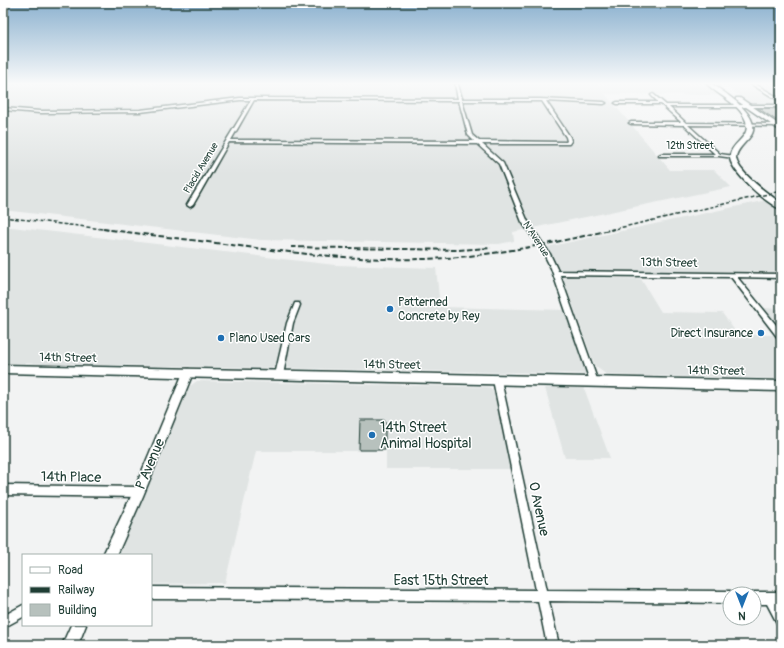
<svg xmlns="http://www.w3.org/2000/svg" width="784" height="648" viewBox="0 0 784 648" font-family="Pangolin,sans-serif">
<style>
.built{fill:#e0e4e3}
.building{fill:#b7c1bd;stroke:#1f3d34}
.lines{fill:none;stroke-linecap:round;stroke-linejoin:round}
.minor-casing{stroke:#1f3d34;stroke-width:3}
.tertiary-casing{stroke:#1f3d34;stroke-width:3}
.secondary-casing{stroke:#1f3d34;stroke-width:3}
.minor{fill:#fff;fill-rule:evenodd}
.tertiary{fill:#fff;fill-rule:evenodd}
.secondary{fill:#fff;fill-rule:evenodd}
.rail-far1{stroke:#1f3d34;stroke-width:1.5;stroke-dasharray:4 2;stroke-linecap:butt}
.rail{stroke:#1f3d34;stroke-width:2;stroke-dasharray:5.5 2.5;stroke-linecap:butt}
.poi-dot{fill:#1f6fb2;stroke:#fff;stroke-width:1.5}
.labels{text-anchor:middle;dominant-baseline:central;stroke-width:3;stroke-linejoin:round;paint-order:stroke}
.far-street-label{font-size:10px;fill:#1f3d34;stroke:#fff}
.street-label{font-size:12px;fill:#1f3d34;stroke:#fff}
.poi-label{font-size:12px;fill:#1f3d34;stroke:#fff;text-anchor:start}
.near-poi-label{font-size:14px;fill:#1f3d34;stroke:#fff;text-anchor:start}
.near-street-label{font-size:14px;fill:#1f3d34;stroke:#fff}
</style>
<rect width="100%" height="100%" fill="#f2f3f3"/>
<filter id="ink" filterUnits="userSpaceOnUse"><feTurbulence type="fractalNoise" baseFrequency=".025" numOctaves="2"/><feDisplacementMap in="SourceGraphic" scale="8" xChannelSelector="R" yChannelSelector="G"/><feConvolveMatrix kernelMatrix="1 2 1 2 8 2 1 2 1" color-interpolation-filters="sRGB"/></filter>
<g filter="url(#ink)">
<g class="built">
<path d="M3 84H706L721 95 605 94 670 170H714L731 187 513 232 514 241 499 244 261 240 3 210Z"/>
<path d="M722 84H781V104H752Z"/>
<path d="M767 200 781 213V274L559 270 554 257 547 247Z"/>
<path d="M3 226 335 265 436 268 440 307 568 310 591 374 3 363Z"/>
<path d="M569 276 641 279 661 312 722 313 738 335H775L781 342V379L607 375 595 366 563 278Z"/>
<path d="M763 308 781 309V331Z"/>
<path d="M197 381 488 387 496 394 510 469H386V451H256L225 583 151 584V555H116L190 386Z"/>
<path d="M545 388H584L610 458H565Z"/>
</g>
<g class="building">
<path d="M758 108 781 109V122H779Z"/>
<path d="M360 420H385V450H359Z"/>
</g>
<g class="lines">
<g class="minor-casing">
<g id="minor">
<path d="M455 84H458L462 99H540L604 102 606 103 604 104 546 101 570 137 571 141 569 144H482L503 163 528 222 550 254 558 271 781 274V278L737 277 781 331V339L778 338 731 277 560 275 598 382 597 384 594 385 591 384 551 268 544 254 522 222 499 164 477 144 229 142 193 205 190 207 187 205 251 100H240L140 112 40 113 3 110V108L40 111 140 110 240 98 458 99ZM254 100 459 101 468 135 474 141 231 140ZM462 101H542L566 137 567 141 566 142 479 141 472 135Z"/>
<path d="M751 84H755L781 99V102Z"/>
<path d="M653 94 666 105H781V107H669L686 123 781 124V126L688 125 720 154 734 156V158L719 156H659V155L661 154H715L684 125 631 124 629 123 631 122H681L661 104H617L615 103 617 102H658L651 95Z"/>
<path d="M295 303H299L300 305 293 323 283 375 282 377 279 378 276 377 275 375 287 323Z"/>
<path d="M497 377 500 378 501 380 547 590 730 591 734 594H730V603L549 601 559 645H547L538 601 151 599V587L536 590 493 380 494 378Z"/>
<path d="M3 485 139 487 142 489 144 492 142 495 139 497 3 495Z"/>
<path d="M754 592H781V604H779L781 607V625L777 623 767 604H754V594H750Z"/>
<path d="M23 605V617L3 628V616Z"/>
</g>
</g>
<g class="tertiary-casing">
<g id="tertiary">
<path d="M188 369 192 370 193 373 143 496 117 555H103L135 488 183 373 184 370Z"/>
<path d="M71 625H86L78 645H62Z"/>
</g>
</g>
<g class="secondary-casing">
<g id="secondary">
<path d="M707 84H712C724 92 767 119 749 138 745 143 736 150 736 158 738 173 769 194 781 203V209C769 206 727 169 730 155 733 141 751 138 746 121 740 104 719 96 707 84Z"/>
<path d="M736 98H740L781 126V131L736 100Z"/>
<path d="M3 365 781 381V391L3 373Z"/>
</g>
</g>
<use href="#minor" class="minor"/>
<use href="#tertiary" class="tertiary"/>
<use href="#secondary" class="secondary"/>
<g class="rail-far1">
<path d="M3 217 111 230"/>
<path d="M610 230 781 191"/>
</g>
<g class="rail">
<path d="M103 229C151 235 199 241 248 247 317 256 389 263 459 257 512 252 563 241 614 229"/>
<path d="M291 247 457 250 491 248"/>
</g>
</g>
</g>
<linearGradient id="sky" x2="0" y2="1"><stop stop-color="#8bb1cf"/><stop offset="0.48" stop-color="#f9fafa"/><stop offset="1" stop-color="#f9fafa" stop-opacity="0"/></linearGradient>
<rect width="784" height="174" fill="url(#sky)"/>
<g class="poi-dot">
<circle cx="390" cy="309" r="4"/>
<circle cx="761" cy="333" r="4"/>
<circle cx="221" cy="338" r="4"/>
<circle cx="372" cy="435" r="4"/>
</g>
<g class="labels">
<g class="far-street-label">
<text x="690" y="146">12th Street</text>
<text transform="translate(201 168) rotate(-59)">Placid Avenue</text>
<text transform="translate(536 239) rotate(57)">N Avenue</text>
</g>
<g class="street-label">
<text transform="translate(669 263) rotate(1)">13th Street</text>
<text transform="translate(68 358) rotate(1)">14th Street</text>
<text transform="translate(392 365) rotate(1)">14th Street</text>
<text transform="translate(716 371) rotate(1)">14th Street</text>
</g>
<g class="poi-label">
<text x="398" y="302">Patterned<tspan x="398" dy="14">Concrete by Rey</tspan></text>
<text x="753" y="333" text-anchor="end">Direct Insurance</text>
<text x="229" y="338">Plano Used Cars</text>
</g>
<g class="near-poi-label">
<text x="380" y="427">14th Street<tspan x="380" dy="16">Animal Hospital</tspan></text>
</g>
<g class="near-street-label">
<text transform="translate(150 464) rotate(-67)">P Avenue</text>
<text transform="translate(71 477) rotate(1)">14th Place</text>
<text transform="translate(539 509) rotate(78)">O Avenue</text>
<text x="441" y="580">East 15th Street</text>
</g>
</g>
<rect width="784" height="648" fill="none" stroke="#fff" stroke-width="16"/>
<rect x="8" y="8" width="768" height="632" fill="none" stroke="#1f3d34" stroke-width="1.5" filter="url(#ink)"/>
<rect x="22" y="554" width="130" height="72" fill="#ffffff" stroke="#a5b1ae"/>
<rect x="30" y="567" width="20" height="6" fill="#ffffff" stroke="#a5b1ae"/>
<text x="58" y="574" font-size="12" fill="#1f3d34">Road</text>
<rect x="30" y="587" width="20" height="6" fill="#1f3d34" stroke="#a5b1ae"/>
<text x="58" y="594" font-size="12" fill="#1f3d34">Railway</text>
<rect x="30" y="604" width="20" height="12" fill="#b7c1bd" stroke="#a5b1ae"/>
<text x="58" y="614" font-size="12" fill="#1f3d34">Building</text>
<g transform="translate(742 606) rotate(180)"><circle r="19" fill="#ffffff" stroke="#a5b1ae"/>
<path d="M0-3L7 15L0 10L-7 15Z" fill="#1f6fb2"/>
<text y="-6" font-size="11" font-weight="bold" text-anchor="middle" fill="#1f3d34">N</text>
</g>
</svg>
